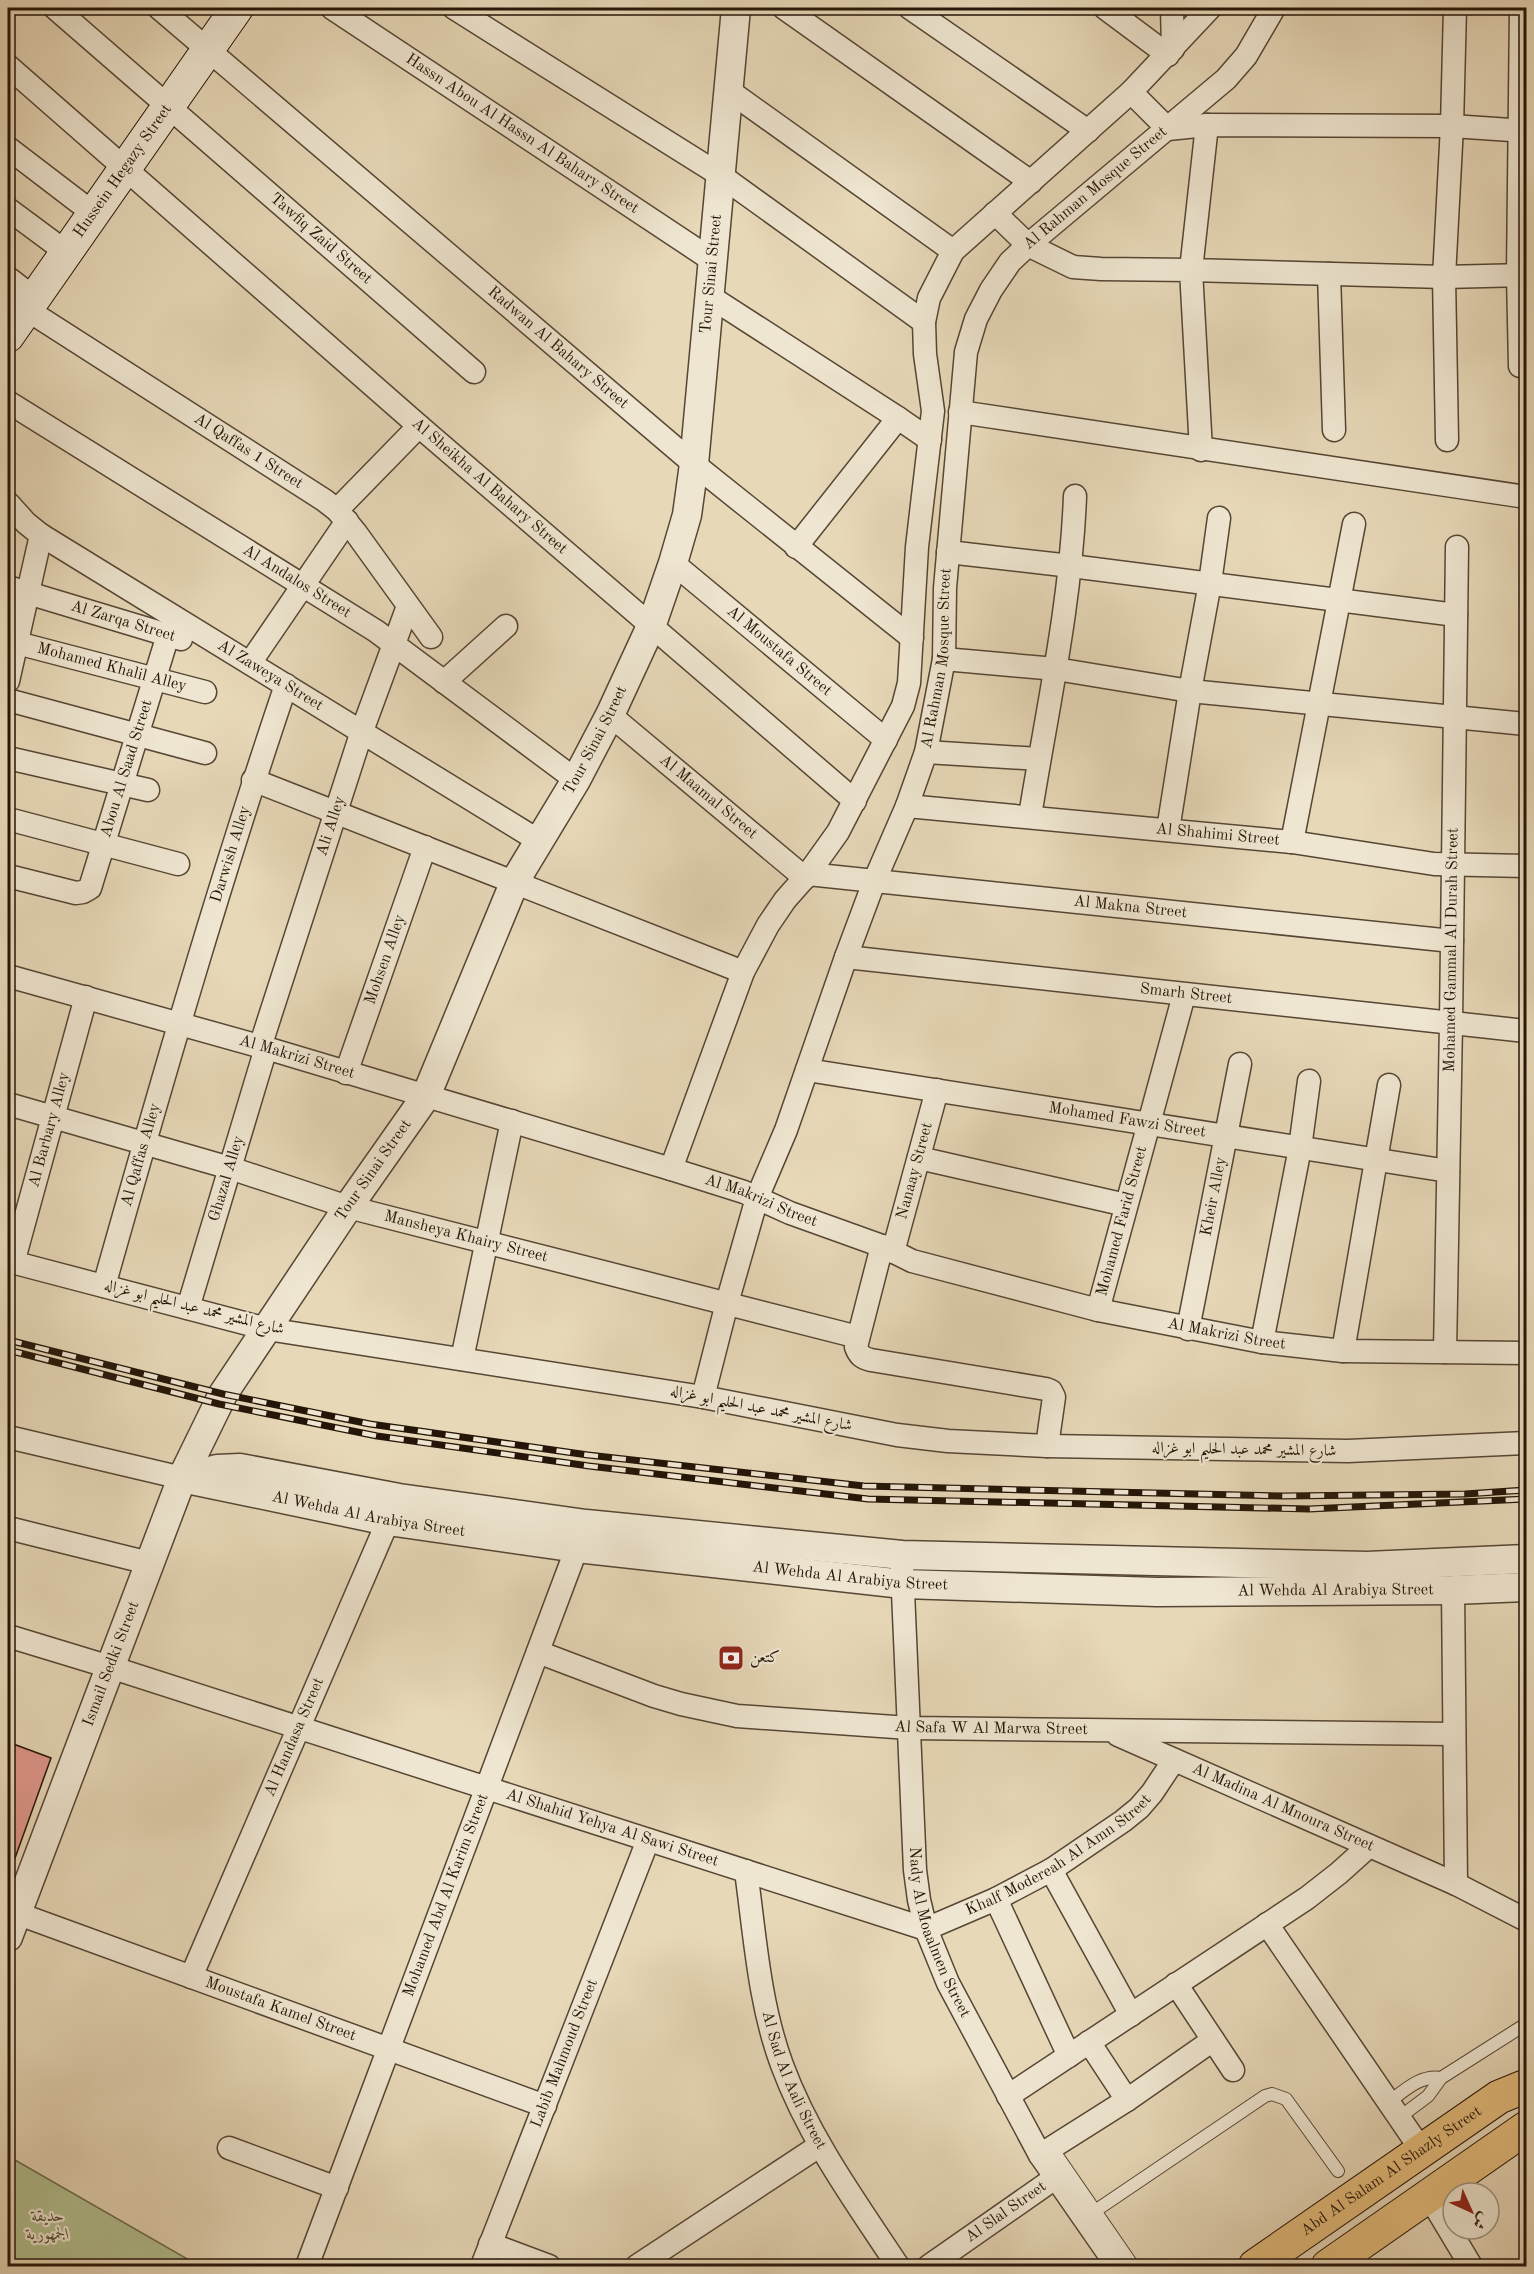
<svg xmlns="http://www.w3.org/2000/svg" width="1534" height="2274" viewBox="0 0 1534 2274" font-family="'Old Standard TT',Amiri,serif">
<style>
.green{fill:#b3bf90;stroke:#6c6a4c;stroke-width:1.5}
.building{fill:#df978c;stroke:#251508;stroke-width:1.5}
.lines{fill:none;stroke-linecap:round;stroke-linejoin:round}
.service-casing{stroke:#564634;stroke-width:14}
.minor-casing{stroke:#564634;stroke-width:25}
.tertiary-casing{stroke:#564634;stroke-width:31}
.secondary-casing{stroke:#251508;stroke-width:34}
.primary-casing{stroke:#251508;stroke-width:35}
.service{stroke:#efe6d1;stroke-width:12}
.minor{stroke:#efe6d1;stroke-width:22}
.tertiary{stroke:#efe6d1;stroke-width:28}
.secondary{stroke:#efe6d1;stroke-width:32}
.primary{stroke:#e4bc7c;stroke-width:33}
.rail-casing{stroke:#251508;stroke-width:7}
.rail{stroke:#efe6d1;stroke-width:4.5;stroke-dasharray:14;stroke-linecap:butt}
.labels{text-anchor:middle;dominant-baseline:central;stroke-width:4.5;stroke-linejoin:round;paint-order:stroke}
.street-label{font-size:16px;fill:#251508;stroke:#efe6d1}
.poi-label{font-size:16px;fill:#251508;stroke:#efe6d1;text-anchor:start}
.park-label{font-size:16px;font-style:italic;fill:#504831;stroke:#efe6d1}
</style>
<rect width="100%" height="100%" fill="#e7d8b8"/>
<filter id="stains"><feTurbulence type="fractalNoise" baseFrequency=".00333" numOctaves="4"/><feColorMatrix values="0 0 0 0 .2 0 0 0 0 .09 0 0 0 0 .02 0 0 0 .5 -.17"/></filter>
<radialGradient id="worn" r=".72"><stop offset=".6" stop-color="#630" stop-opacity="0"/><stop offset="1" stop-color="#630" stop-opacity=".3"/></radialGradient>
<path class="green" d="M8 2156 191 2261 189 2266H8Z"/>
<path class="building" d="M8 1742 51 1758 10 1872H8Z"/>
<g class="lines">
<g class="service-casing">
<g id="service">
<path d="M1389 2102C1405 2090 1420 2075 1441 2078"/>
<path d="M1400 2117 1428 2096 1441 2078 1526 2024"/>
<path d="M1051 2147 1133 2266"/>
<path d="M1095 2211 1265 2096 1272 2094 1286 2099 1338 2171"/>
</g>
</g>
<g class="minor-casing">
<g id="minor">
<path id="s1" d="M55 8 474 372"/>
<path id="s2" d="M159 8 694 464 912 638"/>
<path id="s3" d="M332 8 712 260"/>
<path d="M454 8 720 175 924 322"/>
<path d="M784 8 1031 182"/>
<path d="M910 8 1088 131"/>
<path d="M1105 8 1168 55"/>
<path d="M1172 8 1173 49"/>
<path id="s4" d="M8 66 419 426 855 801"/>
<path d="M728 90 953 251"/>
<path d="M1131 92 1168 129 1207 125 1452 126 1526 131"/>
<path d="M1207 125 1191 270 1444 277 1526 275"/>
<path d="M8 148 93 213"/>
<path d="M8 209 66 252"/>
<path d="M995 213 1028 245 1073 267 1101 269 1191 270 1201 450"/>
<path d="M1329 274 1334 430"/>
<path d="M8 278 34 298"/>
<path d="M709 296 898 418 930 440"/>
<path id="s5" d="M26 309 324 500 337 510 356 533 431 637"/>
<path d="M1520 366 1518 275 1521 8"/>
<path id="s6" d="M8 402 376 631 576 780"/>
<path d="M960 412 1526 497"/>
<path d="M1447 440 1444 277 1452 126 1455 8"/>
<path id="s7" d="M8 503 26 523 41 535 539 841"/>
<path d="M337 510 419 426"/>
<path d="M796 547 898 418"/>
<path d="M948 552 1071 566 1456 615"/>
<path id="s8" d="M673 563 886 740"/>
<path id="s9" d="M8 587 181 639"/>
<path id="s10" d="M17 643 205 692"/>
<path d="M944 659 1056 669 1190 691 1210 583 1219 518"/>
<path d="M250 663 347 521"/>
<path d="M8 681 41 535"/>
<path d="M444 682 506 626"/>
<path d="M8 700 205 753"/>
<path id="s11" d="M610 715 805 878"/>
<path d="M926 752 1039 759"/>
<path d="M8 758 148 790"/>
<path d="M253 780 743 972"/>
<path id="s12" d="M907 806 1292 842 1434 864 1526 866"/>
<path d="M1030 816C1047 710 1071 604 1075 496"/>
<path d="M8 819 178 864"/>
<path d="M1168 830 1190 691 1526 724"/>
<path d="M1292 842 1354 524"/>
<path id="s13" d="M808 874 1452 941"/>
<path id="s14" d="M8 876 76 893 83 892 90 888 168 635"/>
<path id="s15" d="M846 957 1526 1031"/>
<path id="s16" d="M8 976 266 1048 671 1169 744 1192 790 1213 882 1246 912 1261 1098 1310 1262 1342 1343 1351 1526 1353"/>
<path id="s17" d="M260 1047 362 731 408 606"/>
<path id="s18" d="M807 1070 1448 1171"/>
<path id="s19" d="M346 1073 425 847"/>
<path id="s20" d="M8 1104 230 1168 348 1207 858 1337"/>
<path d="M919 1158 1126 1205"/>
<path d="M671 1169 743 972 768 925 785 900 808 874 838 832 903 706 909 683 917 547 933 411 925 354 924 322 929 298 953 251 1131 92 1210 8"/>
<path d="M882 1246 856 1347C859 1355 862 1358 871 1360L1046 1389 1051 1391 1054 1397 1047 1446"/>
<path id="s21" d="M893 1252 937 1090"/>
<path d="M8 1261 267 1329 703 1397 897 1435 948 1441 1047 1446 1348 1451 1526 1443"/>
<path id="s22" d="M13 1263 86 997"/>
<path id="s23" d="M104 1286C161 1084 219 883 286 685"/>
<path id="s24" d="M188 1308 266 1048"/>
<path id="s25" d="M1098 1310 1184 995"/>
<path id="s26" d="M1188 1329 1240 1064"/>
<path d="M1262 1342 1300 1148 1309 1081"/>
<path d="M1343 1351 1389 1085"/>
<path id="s27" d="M1445 1352 1451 1023 1457 547"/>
<path d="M462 1359 512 1121"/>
<path id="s28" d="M703 1397 727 1303 757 1198 786 1130 846 957 874 882 907 806 926 752 944 659 945 588 966 352 976 319 991 290 1010 262 1028 245 1226 79 1246 56 1274 8"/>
<path d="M8 1437 182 1478"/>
<path d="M8 1528 149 1563"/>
<path id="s29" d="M902 1568 915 1870 919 1900 926 1929 948 1983 1040 2155 1117 2266"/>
<path d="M1453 1590 1456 1884"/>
<path id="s30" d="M8 1636 110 1667 926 1929 996 1899 1051 1870 1123 1821 1139 1808 1152 1793 1174 1760"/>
<path id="s31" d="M538 1652 654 1696 681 1704 737 1716 909 1728 1454 1734"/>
<path id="s32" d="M1118 1735 1456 1884 1526 1920"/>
<path d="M1051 1870 1131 2015"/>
<path id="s33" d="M746 1871C755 1936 759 2003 782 2065 809 2138 855 2201 898 2266"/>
<path d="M996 1899 1069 2056"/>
<path id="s34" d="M8 1908 16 1913 545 2106"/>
<path d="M1267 1924 1422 2151"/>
<path id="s35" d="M191 1977 394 1507"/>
<path d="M1176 1984 1233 2070"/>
<path d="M1089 2042 1127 2100"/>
<path d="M1008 2096 1307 1898 1339 1873 1369 1846"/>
<path d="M229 2148 337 2188"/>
<path d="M1040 2155 1127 2100 1213 2040"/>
<path d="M1429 2196 1471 2266"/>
<path d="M490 2244 549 2266"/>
<path id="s36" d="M307 2266 582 1534"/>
<path id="s37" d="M482 2266 648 1840"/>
<path d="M637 2266 819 2146"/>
<path id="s38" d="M929 2266 1055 2178"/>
</g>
</g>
<g class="tertiary-casing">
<g id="tertiary">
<path d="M198 1474 217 1469 240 1468 399 1498 586 1524 902 1555 1367 1566 1526 1559"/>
<path id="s39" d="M182 1478 388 1521 577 1548 903 1584 1157 1592 1453 1590 1526 1587"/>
<path id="s40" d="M8 1937 182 1478 223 1394 348 1207 426 1096 515 881 576 780 610 715 652 624 673 563 687 515 694 464 736 8"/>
</g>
</g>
<g class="secondary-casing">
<g id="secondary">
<path id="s41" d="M8 336 237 8"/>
</g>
</g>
<g class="primary-casing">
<g id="primary">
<path id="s42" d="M1255 2266 1499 2097 1526 2086"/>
<path d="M1328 2266 1526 2128"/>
</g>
</g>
<use href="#service" class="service"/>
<use href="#minor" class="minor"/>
<use href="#tertiary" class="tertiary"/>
<use href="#secondary" class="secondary"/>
<use href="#primary" class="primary"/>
<g class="rail-casing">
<g id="rail">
<path d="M8 1340 223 1394 370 1424 588 1455 864 1486 1283 1496 1465 1494 1526 1490"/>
<path d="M8 1350 219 1404 377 1436 589 1466 868 1499 1309 1509 1526 1499"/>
</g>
</g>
<use href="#rail" class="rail"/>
</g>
<defs>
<g id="bank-square" transform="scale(1.35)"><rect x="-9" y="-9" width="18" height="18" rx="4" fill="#8f2418" stroke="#efe6d1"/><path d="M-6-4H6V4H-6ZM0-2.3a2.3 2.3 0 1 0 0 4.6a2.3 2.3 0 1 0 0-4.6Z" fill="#fff"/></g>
</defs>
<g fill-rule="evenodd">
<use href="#bank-square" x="731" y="1658"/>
</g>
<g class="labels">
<g class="street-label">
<text stroke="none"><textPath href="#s3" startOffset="228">Hassn Abou Al Hassn Al Bahary Street</textPath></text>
<text stroke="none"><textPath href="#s41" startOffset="201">Hussein Hegazy Street</textPath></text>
<text stroke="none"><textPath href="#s28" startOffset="1300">Al Rahman Mosque Street</textPath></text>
<text stroke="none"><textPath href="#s1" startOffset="352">Tawfiq Zaid Street</textPath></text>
<text stroke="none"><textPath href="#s40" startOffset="1826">Tour Sinai Street</textPath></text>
<text stroke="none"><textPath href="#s2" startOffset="524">Radwan Al Bahary Street</textPath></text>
<text stroke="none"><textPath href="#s5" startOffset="264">Al Qaffas 1 Street</textPath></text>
<text stroke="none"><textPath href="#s4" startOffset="639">Al Sheikha Al Bahary Street</textPath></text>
<text stroke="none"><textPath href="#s6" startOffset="340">Al Andalos Street</textPath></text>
<text stroke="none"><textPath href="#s9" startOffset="120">Al Zarqa Street</textPath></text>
<text stroke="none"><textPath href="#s8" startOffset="138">Al Moustafa Street</textPath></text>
<text stroke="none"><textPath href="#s28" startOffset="778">Al Rahman Mosque Street</textPath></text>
<text stroke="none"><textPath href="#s10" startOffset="98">Mohamed Khalil Alley</textPath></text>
<text stroke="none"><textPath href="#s7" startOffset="315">Al Zaweya Street</textPath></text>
<text stroke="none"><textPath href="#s40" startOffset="1340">Tour Sinai Street</textPath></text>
<text stroke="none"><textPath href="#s14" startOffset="210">Abou Al Saad Street</textPath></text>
<text stroke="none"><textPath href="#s11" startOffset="128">Al Maamal Street</textPath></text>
<text stroke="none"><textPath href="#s17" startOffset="232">Ali Alley</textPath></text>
<text stroke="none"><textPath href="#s12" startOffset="312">Al Shahimi Street</textPath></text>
<text stroke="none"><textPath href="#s23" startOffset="450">Darwish Alley</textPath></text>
<text stroke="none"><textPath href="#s13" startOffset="324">Al Makna Street</textPath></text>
<text stroke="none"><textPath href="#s27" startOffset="402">Mohamed Gammal Al Durah Street</textPath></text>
<text stroke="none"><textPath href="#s19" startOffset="120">Mohsen Alley</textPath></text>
<text stroke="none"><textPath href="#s15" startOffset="342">Smarh Street</textPath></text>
<text stroke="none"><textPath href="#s16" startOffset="300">Al Makrizi Street</textPath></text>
<text stroke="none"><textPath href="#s18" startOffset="324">Mohamed Fawzi Street</textPath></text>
<text stroke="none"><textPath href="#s22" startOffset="138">Al Barbary Alley</textPath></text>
<text stroke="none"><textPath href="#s23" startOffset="136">Al Qaffas Alley</textPath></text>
<text stroke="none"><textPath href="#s21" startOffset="84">Nanaay Street</textPath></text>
<text stroke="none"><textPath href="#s40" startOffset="854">Tour Sinai Street</textPath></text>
<text stroke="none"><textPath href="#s24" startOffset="135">Ghazal Alley</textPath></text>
<text stroke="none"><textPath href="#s26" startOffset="135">Kheir Alley</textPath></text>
<text stroke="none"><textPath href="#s16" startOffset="786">Al Makrizi Street</textPath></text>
<text stroke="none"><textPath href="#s25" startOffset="92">Mohamed Farid Street</textPath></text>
<text stroke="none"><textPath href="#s20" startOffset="477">Mansheya Khairy Street</textPath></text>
<text transform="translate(194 1308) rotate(14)">شارع المشير محمد عبد الحليم ابو غزاله</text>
<text stroke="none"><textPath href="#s16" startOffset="1272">Al Makrizi Street</textPath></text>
<text transform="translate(761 1409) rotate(11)">شارع المشير محمد عبد الحليم ابو غزاله</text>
<text transform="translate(1244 1450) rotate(1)">شارع المشير محمد عبد الحليم ابو غزاله</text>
<text stroke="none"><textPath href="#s39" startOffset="190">Al Wehda Al Arabiya Street</textPath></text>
<text stroke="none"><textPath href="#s39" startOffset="676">Al Wehda Al Arabiya Street</textPath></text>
<text stroke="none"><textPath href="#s39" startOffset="1162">Al Wehda Al Arabiya Street</textPath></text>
<text stroke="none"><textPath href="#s40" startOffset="292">Ismail Sedki Street</textPath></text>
<text stroke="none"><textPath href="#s31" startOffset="464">Al Safa W Al Marwa Street</textPath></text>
<text stroke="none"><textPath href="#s35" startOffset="261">Al Handasa Street</textPath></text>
<text stroke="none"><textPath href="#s32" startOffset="180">Al Madina Al Mnoura Street</textPath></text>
<text stroke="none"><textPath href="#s30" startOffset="634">Al Shahid Yehya Al Sawi Street</textPath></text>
<text stroke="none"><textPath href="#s30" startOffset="1116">Khalf Modereah Al Amn Street</textPath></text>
<text stroke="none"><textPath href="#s36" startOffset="396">Mohamed Abd Al Karim Street</textPath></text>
<text stroke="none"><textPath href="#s29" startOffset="369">Nady Al Moaalmen Street</textPath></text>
<text stroke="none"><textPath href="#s34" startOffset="291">Moustafa Kamel Street</textPath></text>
<text stroke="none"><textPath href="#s37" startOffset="228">Labib Mahmoud Street</textPath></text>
<text stroke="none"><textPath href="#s33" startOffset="216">Al Sad Al Aali Street</textPath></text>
<text stroke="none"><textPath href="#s42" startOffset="166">Abd Al Salam Al Shazly Street</textPath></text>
<text stroke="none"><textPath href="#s38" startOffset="94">Al Slal Street</textPath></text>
</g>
<g class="poi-label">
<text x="750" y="1658">كتعن</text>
</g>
<g class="park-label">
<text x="48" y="2217">حديقة<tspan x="48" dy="18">الجمهورية</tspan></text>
</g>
</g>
<rect width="1534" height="2274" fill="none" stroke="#e7d8b8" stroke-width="30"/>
<rect x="9" y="9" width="1516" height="2256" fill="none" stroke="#251508" stroke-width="3"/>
<rect x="15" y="15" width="1504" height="2244" fill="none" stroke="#251508" stroke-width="1.5"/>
<g transform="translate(1471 2211) rotate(135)"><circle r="28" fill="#efe6d1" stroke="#9e9281" stroke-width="1.5"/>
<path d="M0-4.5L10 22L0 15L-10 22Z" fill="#8f2418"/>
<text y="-9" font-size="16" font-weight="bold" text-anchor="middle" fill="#251508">ش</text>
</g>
<rect width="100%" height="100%" filter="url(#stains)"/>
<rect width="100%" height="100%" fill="url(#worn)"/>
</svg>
